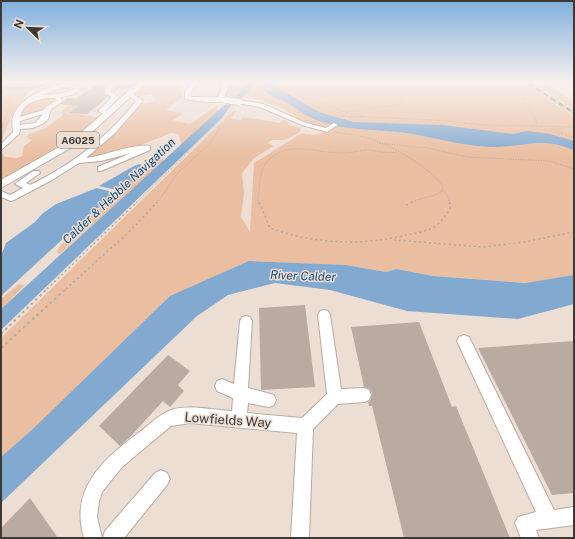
<svg xmlns="http://www.w3.org/2000/svg" width="575" height="539" viewBox="0 0 575 539" font-family="'Public Sans',sans-serif">
<style>
.green{fill:#eabea0}
.water{fill:#82a9d0}
.lines{fill:none;stroke-linecap:round;stroke-linejoin:round}
.stream{stroke:#82a9d0;stroke-width:1.5}
.building{fill:#b9aba1}
.minor-casing{stroke:#b8aaa0;stroke-width:2}
.major-casing{stroke:#b8aaa0;stroke-width:2}
.path-far2{stroke:#b6a9a1;stroke-width:1;stroke-dasharray:1 1.5;stroke-linecap:butt}
.path-far1{stroke:#b6a9a1;stroke-width:1.5;stroke-dasharray:2 3;stroke-linecap:butt}
.path{stroke:#b6a9a1;stroke-width:2;stroke-dasharray:2.5 3.5;stroke-linecap:butt}
.minor{fill:#fff;fill-rule:evenodd}
.major{fill:#fff;fill-rule:evenodd}
.rail-casing{stroke:#807670;stroke-width:2.5}
.rail{stroke:#edded4;stroke-width:1.5;stroke-dasharray:4.5;stroke-linecap:butt}
.minor-bridge-casing{stroke:#b8aaa0;stroke-width:8;stroke-linecap:butt}
.minor-bridge{stroke:#fff;stroke-width:6}
.labels{text-anchor:middle;dominant-baseline:central;stroke-width:3;stroke-linejoin:round;paint-order:stroke}
.shield{fill:#edded4;stroke:#736a65;stroke-width:1}
.shield-label{font-size:10px;font-weight:bold;fill:#3f3935}
.water-label{font-size:12px;font-style:italic;fill:#0e4c7c;stroke:#edded4}
.near-street-label{font-size:13px;fill:#3f3935;stroke:#edded4}
</style>
<rect width="100%" height="100%" fill="#edded4"/>
<g class="green">
<path d="M1 81H69C58 83 45 84 35 89 19 96 6 127 1 144Z"/>
<path d="M149 81H175L183 96 166 110 183 113 173 120 190 124 217 105 218 111 182 144 178 134 171 133 123 152 84 159 139 104 152 102 157 99 152 94 138 97 137 93Z"/>
<path d="M212 81H251L233 99 223 97V85L209 84Z"/>
<path d="M259 81H522L574 116V275L530 283 433 276 396 269 386 272 346 265 249 261 35 427 1 457V338L234 110 236 111 231 119 240 120 243 117 280 123 283 119 288 122V125L301 128 299 133 284 140H272L268 143 274 146 254 158 242 173 244 194 241 217 250 232 254 163 302 133 312 135 333 131 307 124 282 108 245 95Z"/>
<path d="M529 81H542L570 99 574 101V110Z"/>
<path d="M85 92 93 93 68 113 103 118 77 139 1 183V152L5 157 17 158 22 156 24 146 32 140 26 137 29 134 46 128 62 116V111Z"/>
<path d="M55 97 57 102 46 111 20 117C23 100 41 98 55 97Z"/>
<path d="M163 159 164 161 59 255 57 252C64 234 139 176 158 160Z"/>
<path d="M19 284 25 285 1 309V299Z"/>
</g>
<g class="water">
<path d="M251 81H259L243 97 233 103 222 118 1 330V309L222 107 230 102Z"/>
<path d="M266 81H278L275 86 319 112 353 122 442 125 513 134 527 131 550 134 574 141V150C542 137 528 146 497 147 469 147 440 139 413 134 378 128 338 133 306 115 300 112 295 107 289 104 281 99 272 97 264 91L263 85Z"/>
<path d="M140 164 147 168 121 191 99 186 134 166Z"/>
<path d="M97 188 112 192 114 195 80 223 1 296V256L6 243 35 222 42 214 56 204Z"/>
<path d="M249 261 346 265 386 272 396 269 433 276 526 283 574 275V304L518 319 407 311 330 290 275 283 228 295 197 316 1 503V457L35 427 170 296Z"/>
</g>
<g class="lines">
<path class="stream" d="M1 91 9 88H32L60 81"/>
</g>
<g class="building">
<path d="M100 81H110L104 89 105 94 108 97 87 114 69 113 78 106 61 104 67 98H78Z"/>
<path d="M121 81H137L129 89 119 88 114 92 112 91Z"/>
<path d="M305 305 315 387 261 390 259 308Z"/>
<path d="M419 322 452 407 456 406 510 538H404L372 406H369L368 402 370 401 372 394 370 389 364 387 351 327Z"/>
<path d="M574 341V493L552 495 478 348Z"/>
<path d="M168 355 190 371 178 385 184 391 170 407 163 401 130 437 120 446 99 426Z"/>
<path d="M30 498 58 538H1V528Z"/>
</g>
<g class="lines">
<g class="minor-casing">
<g id="minor">
<path d="M113 81H120L111 89V92L119 97 105 111 111 115 108 117 98 111 112 97 106 94 105 89Z"/>
<path d="M194 81H200L191 91 190 97H218L223 85 222 81H228L229 85 224 98 229 100C223 104 194 101 185 99V91Z"/>
<path d="M64 84H72L83 88 72 95 61 97 62 102 51 109 48 119 44 123 33 128 20 129 19 134 1 150V144L13 132C13 127 11 119 14 114 23 96 46 87 64 84ZM64 87 76 88 64 93 42 95ZM55 98 56 101 46 107 44 110 20 117C24 100 41 98 55 98ZM43 114 35 123 20 125V121Z"/>
<path d="M129 94H133L143 101 114 134 86 158C105 156 133 143 150 146V150L101 171H98V167L131 153 101 161 79 163 52 180 14 200 11 201 1 197V191L10 195 23 188 15 184 33 171H39L40 173 26 183 30 185C71 165 108 137 136 101L129 96Z"/>
<path d="M239 100 263 104 306 123 326 128 334 123 337 125 327 132 302 125 260 107 237 103 236 102Z"/>
<path d="M324 310 328 311 330 315 341 389 364 388 369 390 371 395 369 400 364 402 338 404 313 429 309 538H291L297 433 190 423 171 426 122 467 102 492 99 501 97 517 102 538H84C69 488 104 458 141 431 151 423 161 413 174 409 192 405 214 410 232 411L233 398 217 391 215 386 217 381 222 379 234 384 240 321 242 317 246 316 250 317 252 321 248 388 274 395 276 400 274 405 269 407 248 403 247 413 302 418 327 394 318 315 320 311Z"/>
<path d="M464 335 469 337 554 510 574 507V525L536 530 539 538H521L515 523 518 517 536 512 457 341 459 337Z"/>
<path d="M161 470 167 473 170 479 167 485 124 538H103L105 531 155 473Z"/>
</g>
</g>
<g class="major-casing">
<path id="major" d="M140 81H148L81 142 1 188V180L75 138Z"/>
</g>
<g class="path-far2">
<path d="M311 81 307 91C321 107 345 112 365 117"/>
<path d="M496 81 523 99 538 123 531 127"/>
<path d="M539 81 574 107"/>
<path d="M1 85 31 84 49 81"/>
<path d="M245 97 260 81"/>
<path d="M1 99 10 102V107L1 130"/>
<path d="M256 99 254 96 257 90V84"/>
<path d="M270 102 282 105 290 111"/>
<path d="M343 116 348 112 400 104 403 100V95L394 86 384 81"/>
<path d="M339 121 343 116 434 120 485 125 574 127"/>
<path d="M340 126H343L352 116"/>
<path d="M548 127 563 133"/>
<path d="M534 128 567 135"/>
<path d="M334 132C346 134 359 135 371 139 397 149 425 164 443 186L441 192C431 198 421 197 411 203"/>
<path d="M566 135 574 138"/>
<path d="M377 143 428 148 467 157 549 161 574 169"/>
<path d="M442 190 446 193 450 203"/>
<path d="M136 203 233 108"/>
<path d="M157 203 177 174 212 141 220 127 217 126"/>
<path d="M259 203 258 199C260 188 259 172 266 163 287 138 317 154 344 153 352 153 360 150 369 150 378 151 387 154 396 152"/>
</g>
<g class="path-far1">
<path d="M259 202 270 228C313 244 362 246 407 235 416 233 426 232 434 227 442 222 447 214 451 206L449 202"/>
<path d="M406 205 412 202"/>
<path d="M394 240 483 247 524 242 574 232"/>
<path d="M47 289 137 202"/>
<path d="M66 289 130 231 157 202"/>
</g>
<g class="path">
<path d="M1 334 48 288"/>
<path d="M1 348 67 288"/>
</g>
<use href="#minor" class="minor"/>
<use href="#major" class="major"/>
<g class="rail-casing">
<path id="rail" d="M525 81 574 113"/>
</g>
<use href="#rail" class="rail"/>
<g class="minor-bridge-casing">
<path id="minor-bridge" d="M226 100 239 102"/>
</g>
<use href="#minor-bridge" class="minor-bridge"/>
</g>
<linearGradient id="sky" x2="0" y2="1"><stop stop-color="#7fb0de"/><stop offset="0.52" stop-color="#f7f0ec"/><stop offset="1" stop-color="#f7f0ec" stop-opacity="0"/></linearGradient>
<rect width="575" height="157" fill="url(#sky)"/>
<g class="labels">
<rect class="shield" x="57" y="132" width="42" height="16" rx="3"/>
<g class="shield-label">
<text x="78" y="140">A6025</text>
</g>
<g class="water-label">
<text transform="translate(119 191) rotate(-43)">Calder &amp; Hebble Navigation</text>
<text transform="translate(303 276) rotate(2)">River Calder</text>
</g>
<g class="near-street-label">
<text transform="translate(228 420) rotate(4)">Lowfields Way</text>
</g>
</g>
<rect width="575" height="539" fill="none" stroke="#3f3935" stroke-width="4"/>
<g transform="translate(28 28) rotate(293)" stroke="#edded4" stroke-width="3" paint-order="stroke">
<path d="M0-3L7 15L0 10L-7 15Z" fill="#3f3935"/>
<text y="-6" font-size="11" font-weight="bold" text-anchor="middle" fill="#3f3935">N</text>
</g>
</svg>
